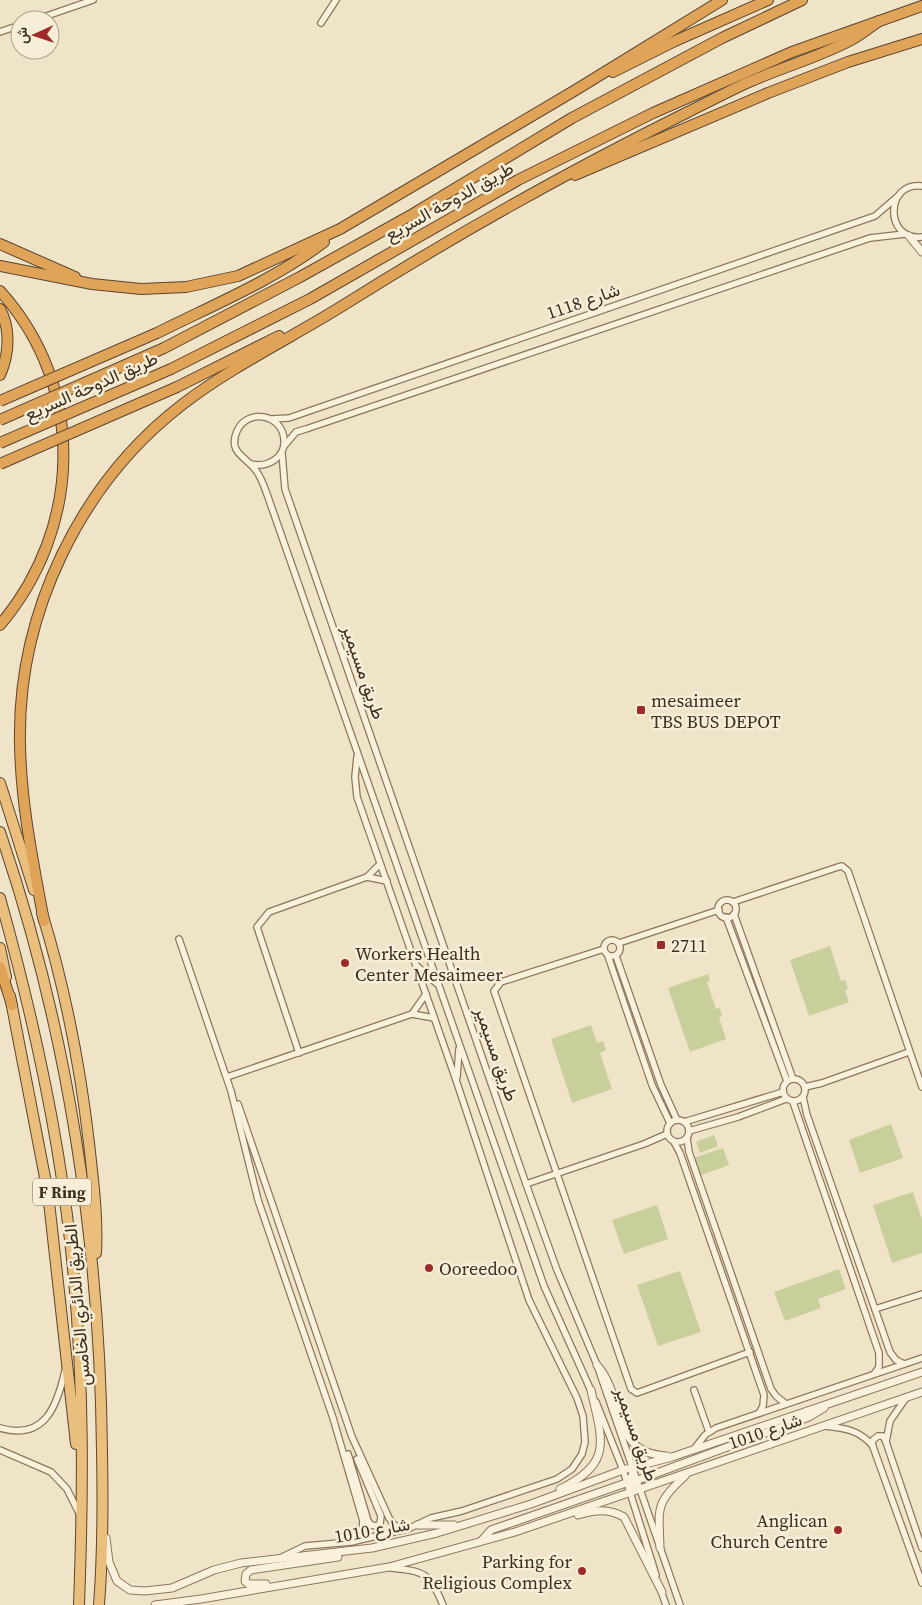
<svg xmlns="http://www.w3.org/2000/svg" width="922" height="1605" viewBox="0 0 922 1605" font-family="'Source Serif 4',Vazirmatn,serif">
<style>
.green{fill:#c9cf9b}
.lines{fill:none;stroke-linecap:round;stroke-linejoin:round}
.minor-casing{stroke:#8d765c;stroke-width:8}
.tertiary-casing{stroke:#8d765c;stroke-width:9}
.trunk-casing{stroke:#5b4430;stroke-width:12}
.motorway-casing{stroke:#5b4430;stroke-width:12}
.minor{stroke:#faf1dc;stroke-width:5.5}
.tertiary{stroke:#faf1dc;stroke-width:7}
.trunk{stroke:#eabe7c;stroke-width:10}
.motorway{stroke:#e0a458;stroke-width:10}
.motorway-bridge-casing{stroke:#5b4430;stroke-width:12;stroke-linecap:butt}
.motorway-bridge{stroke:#e0a458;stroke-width:10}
.poi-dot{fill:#9e2a2b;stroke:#f7eed8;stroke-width:2}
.labels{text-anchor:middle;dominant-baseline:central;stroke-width:5;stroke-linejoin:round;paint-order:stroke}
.shield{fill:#f7eed8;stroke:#756857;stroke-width:1}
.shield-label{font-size:16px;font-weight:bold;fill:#3d2e20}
.street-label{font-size:18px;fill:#3d2e20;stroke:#f7eed8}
.poi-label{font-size:18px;fill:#3d2e20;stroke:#f7eed8;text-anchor:start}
</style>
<rect width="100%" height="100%" fill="#f0e4c8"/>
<g class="green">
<path d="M830 946 841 981 845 980 848 989 845 991 849 1002 809 1016 790 960Z"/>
<path d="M708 974 710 980 707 982 716 1009 720 1008 722 1016 719 1017 726 1039 690 1052 668 988Z"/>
<path d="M591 1025 597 1043 603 1041 606 1050 600 1053 612 1089 572 1103 551 1039Z"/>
<path d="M891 1124 903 1158 860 1173 849 1140Z"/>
<path d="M714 1135 718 1146 700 1153 696 1142Z"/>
<path d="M723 1148 729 1165 699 1176 693 1158Z"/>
<path d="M913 1192 922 1220V1253L892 1263 873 1205Z"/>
<path d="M657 1205 668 1239 624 1254 612 1220Z"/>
<path d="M839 1269 846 1289 818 1299 821 1308 785 1321 774 1292Z"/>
<path d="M680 1271 701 1332 658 1346 637 1285Z"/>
</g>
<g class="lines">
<g class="minor-casing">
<g id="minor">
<path d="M35 20 93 0"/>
<path d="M321 23 336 0"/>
<path d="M0 32 20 25"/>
<path d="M922 186C885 181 884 241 922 237"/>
<path d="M272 419 289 418 875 216 897 197"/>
<path d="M285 445 296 432 306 429 870 238 905 234"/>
<path d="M282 453 285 489 526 1184 557 1270 597 1365 680 1605"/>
<path d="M251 464C267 468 286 458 284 439 282 414 247 408 237 431 227 454 248 457 257 472 262 479 265 489 268 497L544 1286 592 1393"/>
<path d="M367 877 387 881"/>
<circle cx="727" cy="909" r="9"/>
<path d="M733 902 838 867 842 866 848 871 922 1087"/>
<path d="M734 914 793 1079"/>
<path d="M726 917 787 1081"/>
<path d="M179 939 231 1091 258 1200 333 1418 363 1521 362 1530 354 1541"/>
<circle cx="612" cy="948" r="8"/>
<path d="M619 943 719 910"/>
<path d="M604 949 501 982 494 991 631 1389 637 1393 750 1352"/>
<path d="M608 956 652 1085 670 1123"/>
<path d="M616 956 661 1085 677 1120"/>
<path d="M417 966 436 983"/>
<path d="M412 1014 426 994"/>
<path d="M299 1053 257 927 269 912 367 877 380 864"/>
<path d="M227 1077 412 1014 434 1018"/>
<path d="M457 1077 459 1049"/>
<circle cx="794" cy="1090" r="11"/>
<path d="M805 1087 822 1083 909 1052"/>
<path d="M803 1097 807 1115 890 1352 896 1360 904 1364"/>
<path d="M793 1102 879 1353V1367L874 1374"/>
<path d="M238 1104 352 1437 389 1518 394 1525 404 1529"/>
<circle cx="678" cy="1131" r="11"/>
<path d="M684 1122 783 1092"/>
<path d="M689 1131 738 1117 786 1099"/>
<path d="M687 1138 689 1152 771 1389 776 1396 786 1404"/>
<path d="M674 1142 680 1153 764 1395 763 1406 759 1413"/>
<path d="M526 1184 644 1144 667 1134"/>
<path d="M875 1309 922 1294"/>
<path d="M694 1390 709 1432"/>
<path d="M906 1398 890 1421 886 1442 922 1548"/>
<path d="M596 1402 623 1470 656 1575"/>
<path d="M825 1426C845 1428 859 1430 873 1446"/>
<path d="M0 1428C45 1441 57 1406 65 1371"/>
<path d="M886 1442 883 1436H878L873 1440 872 1444 922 1583"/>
<path d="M695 1448 705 1435 716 1428 922 1358"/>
<path d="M0 1450 51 1472 67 1489 80 1515"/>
<path d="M348 1454 368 1521 371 1525 376 1526 380 1524 381 1516 357 1459"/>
<path d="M278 1559 305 1546 351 1542 410 1528 431 1518 462 1511 557 1479 572 1469 582 1454 585 1442 583 1416 577 1398 529 1300 456 1080 357 797 355 777 357 757"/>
<path d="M391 1568C424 1571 430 1573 443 1605"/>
<path d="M660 1588 666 1605"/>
</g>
</g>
<g class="tertiary-casing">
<g id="tertiary">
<path d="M909 236 922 252"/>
<path d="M597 1365C627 1400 609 1453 667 1456"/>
<path d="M560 1489C614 1463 602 1440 591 1390"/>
<path d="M629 1493 632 1485 638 1480 809 1417 824 1408"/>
<path d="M578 1515C595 1510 608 1508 624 1517L662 1592"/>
<path d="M417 1525H454"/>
<path d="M106 1538 109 1562 117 1581 130 1590 145 1591 172 1588 214 1570 241 1563 372 1548 437 1533 531 1504 623 1470 672 1457 922 1372"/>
<path d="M482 1540 491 1530 626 1483 632 1476 634 1467"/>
<path d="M660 1548C659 1509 654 1504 685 1476"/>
<path d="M266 1584H248L245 1581 246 1574 251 1570 338 1557"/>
<path d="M155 1605 201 1599 389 1567 515 1532 922 1392"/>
</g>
</g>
<g class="trunk-casing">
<g id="trunk">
<path d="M0 783 34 890"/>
<path d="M0 832C68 1030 100 1243 102 1451 103 1503 103 1554 99 1605"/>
<path d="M0 898C35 1023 63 1151 74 1280 84 1388 83 1496 79 1605"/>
<path d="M42 913C65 988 80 1065 89 1143 93 1180 98 1216 96 1253"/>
<path d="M0 948 6 977"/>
<path d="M10 996 48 1193 76 1444"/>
</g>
</g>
<g class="motorway-casing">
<g id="motorway">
<path d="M613 72 675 41 768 0"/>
<path d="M575 175 768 93 848 62 922 39"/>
<path d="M0 244 75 277"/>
<path d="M0 266 92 284 141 289 186 287 238 276 340 229 574 91 722 0"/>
<path d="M0 291C87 387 82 528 0 625"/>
<path d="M0 309C11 329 9 355 0 375"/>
<path d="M157 333C213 305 274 280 324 242"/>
<path d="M164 348 300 277 413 214 572 118 722 38 802 0"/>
<path d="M171 369 310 299 518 180 653 113 792 52 922 6"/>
<path d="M177 387 279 336"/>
<path d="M44 921C33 862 21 804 20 744 17 614 80 483 183 404 234 365 293 337 347 303 457 234 571 170 688 112 708 102 729 91 749 82 783 67 819 57 851 40 861 35 870 27 879 21"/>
<path d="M0 967 12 1005"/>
</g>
</g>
<use href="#minor" class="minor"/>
<use href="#tertiary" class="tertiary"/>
<use href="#trunk" class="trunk"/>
<use href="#motorway" class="motorway"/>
<g class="motorway-bridge-casing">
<g id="motorway-bridge">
<path d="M0 401 157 333"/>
<path d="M0 420 164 348"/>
<path d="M0 443 171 369"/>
<path d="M0 464 177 387"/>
</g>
</g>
<use href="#motorway-bridge" class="motorway-bridge"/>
</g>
<g class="poi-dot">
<rect x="636" y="705" width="10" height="10" rx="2.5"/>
<rect x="656" y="940" width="10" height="10" rx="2.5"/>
<circle cx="345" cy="963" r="5"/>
<circle cx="429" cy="1268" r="5"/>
<circle cx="838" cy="1530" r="5"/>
<circle cx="582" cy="1571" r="5"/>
</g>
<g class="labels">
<rect class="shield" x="33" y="1178.5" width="58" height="27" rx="4"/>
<g class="shield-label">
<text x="62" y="1192">F Ring</text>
</g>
<g class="street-label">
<text transform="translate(449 201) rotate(-29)">طريق الدوحة السريع</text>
<text transform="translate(583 301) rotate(-19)">شارع 1118</text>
<text transform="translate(91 386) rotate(-24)">طريق الدوحة السريع</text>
<text transform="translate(364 672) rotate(71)">طريق مسيمير</text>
<text transform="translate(497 1054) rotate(71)">طريق مسيمير</text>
<text transform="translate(77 1305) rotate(-95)">الطريق الدائري الخامس</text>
<text transform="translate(765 1431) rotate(-19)">شارع 1010</text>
<text transform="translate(637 1434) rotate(71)">طريق مسيمير</text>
<text transform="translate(372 1530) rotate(-10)">شارع 1010</text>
</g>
<g class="poi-label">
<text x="651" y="700">mesaimeer<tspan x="651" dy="21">TBS BUS DEPOT</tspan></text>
<text x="671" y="945">2711</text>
<text x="355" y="953">Workers Health<tspan x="355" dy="21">Center Mesaimeer</tspan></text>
<text x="439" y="1268">Ooreedoo</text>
<text x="828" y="1520" text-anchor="end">Anglican<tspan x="828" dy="21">Church Centre</tspan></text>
<text x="572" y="1561" text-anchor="end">Parking for<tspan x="572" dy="21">Religious Complex</tspan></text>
</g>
</g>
<g transform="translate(35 35) rotate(267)"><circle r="24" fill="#f7eed8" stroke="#ada18e"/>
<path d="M0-4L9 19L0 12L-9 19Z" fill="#9e2a2b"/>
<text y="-8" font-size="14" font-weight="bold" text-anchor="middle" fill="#3d2e20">ش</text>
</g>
</svg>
